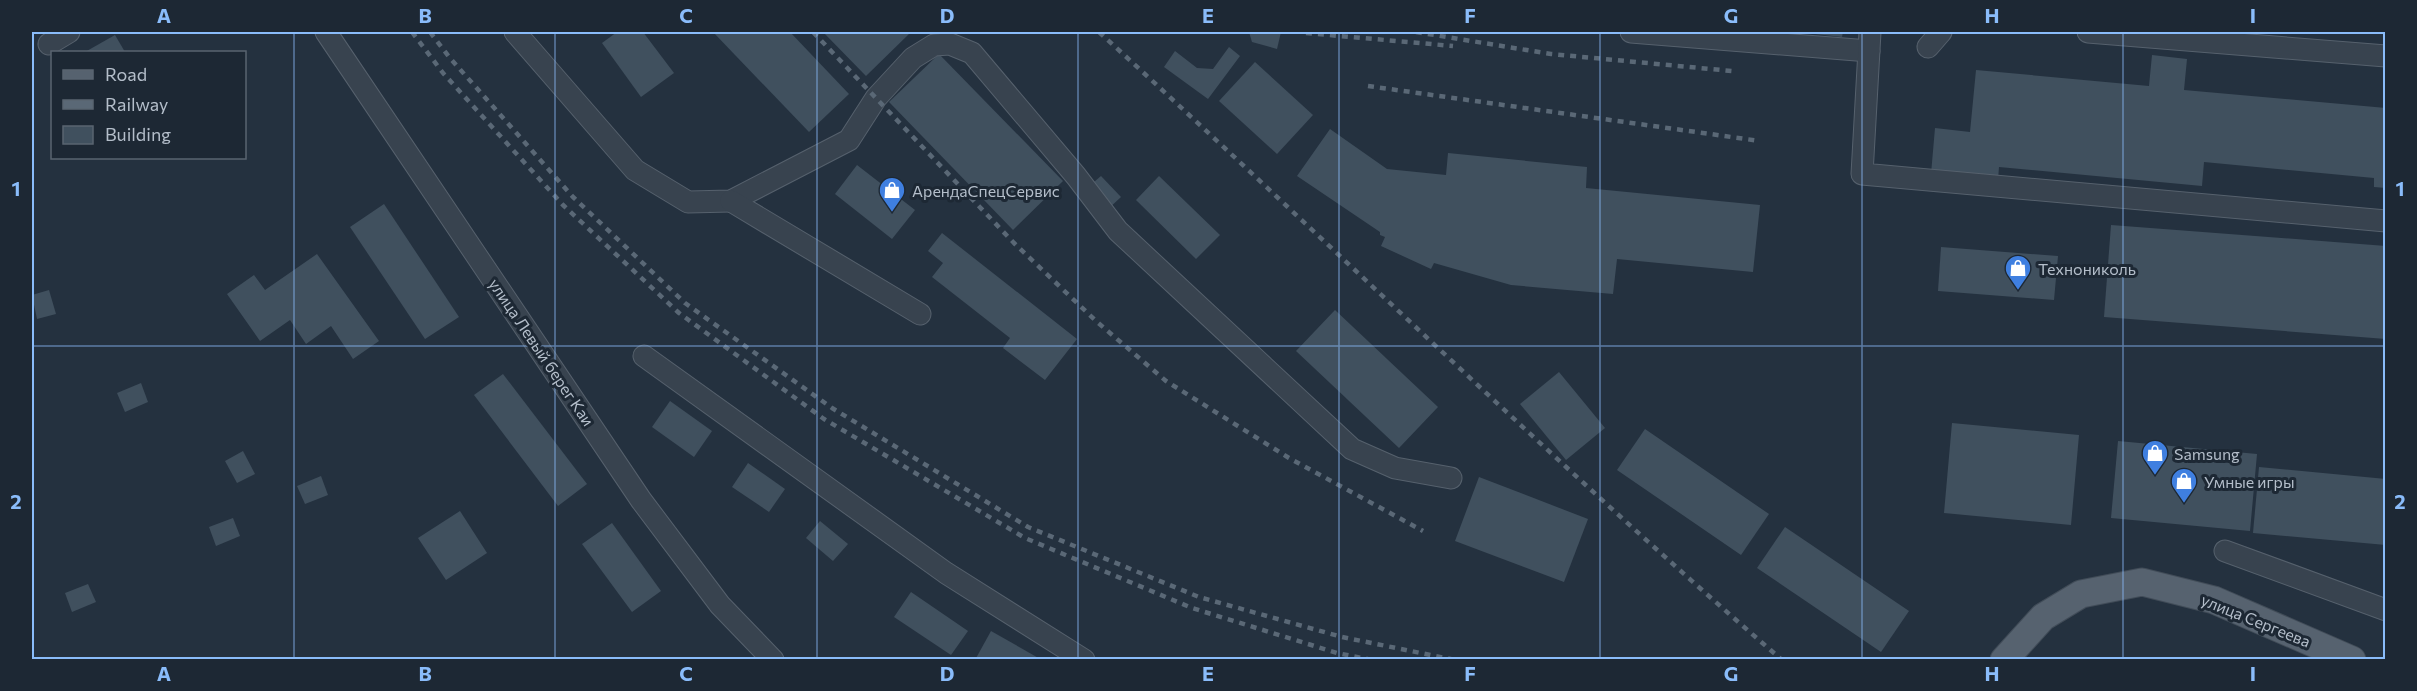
<svg xmlns="http://www.w3.org/2000/svg" width="2417" height="691" viewBox="0 0 2417 691" font-family="Commissioner,sans-serif">
<style>
.building{fill:#40505e}
.lines{fill:none;stroke-linecap:round;stroke-linejoin:round}
.minor-casing{stroke:#56616d;stroke-width:23}
.major-casing{stroke:#414c58;stroke-width:29}
.minor{stroke:#38434f;stroke-width:21}
.major{stroke:#56626f;stroke-width:27}
.rail{stroke:#5a6876;stroke-width:4.5;stroke-dasharray:6 6;stroke-linecap:butt}
.grid{fill:none;stroke:#8abcfa;stroke-width:1.5;stroke-opacity:0.55}
.labels{text-anchor:middle;dominant-baseline:central;stroke-width:6;stroke-linejoin:round;paint-order:stroke}
.poi-label{font-size:16px;fill:#b4beca;stroke:#1d2834;text-anchor:start}
.street-label{font-size:16px;fill:#b4beca;stroke:#1d2834}
.neatline{fill:none;stroke:#8abcfa;stroke-width:2}
.grid-label{font-size:20px;text-anchor:middle;font-weight:bold;fill:#8abcfa}
</style>
<rect width="100%" height="100%" fill="#24313f"/>
<g class="building">
<path d="M617 32H643L674 73 641 97 602 43Z"/>
<path d="M713 32H790L849 94 809 132Z"/>
<path d="M823 32H911L866 76Z"/>
<path d="M1249 32H1281L1277 49 1252 42Z"/>
<path d="M1797 32H1843L1842 37Z"/>
<path d="M115 35 125 52H85Z"/>
<path d="M1229 47 1240 56 1208 99 1164 67 1175 51 1197 68 1213 69Z"/>
<path d="M939 54 1063 181 1013 230 889 102Z"/>
<path d="M2152 55 2187 59 2184 90 2386 108V188L2374 187V178L2204 162 2202 186 1999 167 1998 180 1931 174 1935 128 1970 132 1976 70 2149 86Z"/>
<path d="M1255 62 1313 115 1277 154 1219 101Z"/>
<path d="M1330 129 1387 169 1446 175 1448 153 1587 167 1586 188 1760 205 1753 272 1617 259 1613 294 1511 285 1434 263 1431 269 1381 246 1385 237 1380 235V232L1297 176Z"/>
<path d="M857 165 915 210 892 239 835 194Z"/>
<path d="M1101 176 1121 197 1107 210 1087 188Z"/>
<path d="M1159 176 1220 235 1196 259 1136 200Z"/>
<path d="M384 204 459 317 425 339 350 227Z"/>
<path d="M2111 225 2386 246V339L2104 317Z"/>
<path d="M942 233 1077 339 1045 380 1003 348 1010 338 932 277 943 263 928 251Z"/>
<path d="M1941 247 2058 256 2054 300 1938 291Z"/>
<path d="M317 254 379 341 353 359 331 326 306 344 290 320 260 341 227 294 254 275 265 290Z"/>
<path d="M49 290 56 314 37 319 32 295Z"/>
<path d="M1335 310 1438 407 1399 448 1296 351Z"/>
<path d="M1559 372 1605 428 1566 460 1520 404Z"/>
<path d="M503 374 587 484 558 506 474 395Z"/>
<path d="M141 383 148 402 125 412 117 393Z"/>
<path d="M670 401 712 431 694 457 652 427Z"/>
<path d="M1952 423 2079 435 2071 525 1944 513Z"/>
<path d="M1645 429 1769 514 1741 555 1617 470Z"/>
<path d="M2118 441 2257 454 2250 531 2111 518Z"/>
<path d="M243 451 255 474 237 483 225 461Z"/>
<path d="M748 463 785 489 769 512 732 487Z"/>
<path d="M2259 467 2386 479V545L2253 533Z"/>
<path d="M321 476 328 495 305 504 297 486Z"/>
<path d="M1479 477 1588 519 1564 582 1455 541Z"/>
<path d="M460 511 487 553 446 580 418 538Z"/>
<path d="M233 518 240 536 216 546 209 527Z"/>
<path d="M820 521 848 544 833 561 806 538Z"/>
<path d="M612 523 661 591 632 612 582 544Z"/>
<path d="M1785 527 1909 611 1881 652 1757 568Z"/>
<path d="M88 584 96 602 72 612 65 593Z"/>
<path d="M911 592 968 631 951 655 894 617Z"/>
<path d="M991 631 1042 660H975Z"/>
</g>
<g class="lines">
<g class="minor-casing">
<g id="minor">
<path d="M326 32 641 500 720 605 773 660"/>
<path d="M515 32 635 170 688 202 731 201 849 140 876 98 913 58 934 45 950 44 972 53 1076 176 1118 231 1352 449 1395 468 1451 478"/>
<path d="M1631 32 1869 51"/>
<path d="M1870 32 1862 174 2386 221"/>
<path d="M2088 32 2386 56"/>
<path d="M49 44 69 32"/>
<path d="M1928 47 1941 32"/>
<path d="M731 201 920 314"/>
<path d="M644 356 946 573 1084 660"/>
<path d="M2225 551 2386 610"/>
</g>
</g>
<g class="major-casing">
<path id="major" d="M2004 660 2043 617 2081 594 2142 582 2214 600 2352 660"/>
</g>
<use href="#minor" class="minor"/>
<use href="#major" class="major"/>
<g class="rail">
<path d="M412 32 443 73 563 205 679 313 824 419 1025 538 1192 608 1337 653 1372 660"/>
<path d="M430 32 450 58 573 197 685 303 832 408 1028 527 1199 597 1342 637 1455 660"/>
<path d="M813 32 1014 243 1096 321 1166 381 1289 458 1423 531"/>
<path d="M1099 32C1327 240 1548 458 1782 660"/>
<path d="M1416 32 1551 54 1732 71"/>
<path d="M1306 33 1453 46"/>
<path d="M1368 86 1760 141"/>
</g>
</g>
<path class="grid" d="M294 32V660M555 32V660M817 32V660M1078 32V660M1339 32V660M1600 32V660M1862 32V660M2123 32V660M32 346H2386"/>
<defs>
<g id="shop-pin" transform="scale(1.35)"><path d="M0 17L-7.5 6A9.5 9.5 0 1 1 7.5 6Z" fill="#3f7fe0" stroke="#1d2834"/><path d="M-5-2.5h2.3a2.7 3.5 0 0 1 5.4 0H5L5.5 6h-11ZM-1.5-2.5h3a1.5 2.3 0 0 0-3 0Z" fill="#fff"/></g>
</defs>
<g fill-rule="evenodd">
<use href="#shop-pin" x="892" y="190"/>
<use href="#shop-pin" x="2018" y="268"/>
<use href="#shop-pin" x="2155" y="453"/>
<use href="#shop-pin" x="2184" y="481"/>
</g>
<g class="labels">
<g class="poi-label">
<text x="912" y="190">АрендаСпецСервис</text>
<text x="2038" y="268">Технониколь</text>
<text x="2174" y="453">Samsung</text>
<text x="2204" y="481">Умные игры</text>
</g>
<g class="street-label">
<text transform="translate(542 352) rotate(56)">улица Левый берег Каи</text>
<text transform="translate(2256 620) rotate(22)">улица Сергеева</text>
</g>
</g>
<rect width="2417" height="691" fill="none" stroke="#1d2834" stroke-width="66"/>
<rect x="51" y="51" width="195" height="108" fill="#1d2834" stroke="#596470" stroke-width="1.5"/>
<rect x="63" y="70" width="30" height="9" fill="#56626f" stroke="#596470" stroke-width="1.5"/>
<text x="105" y="81" font-size="18" fill="#b4beca">Road</text>
<rect x="63" y="100" width="30" height="9" fill="#5a6876" stroke="#596470" stroke-width="1.5"/>
<text x="105" y="111" font-size="18" fill="#b4beca">Railway</text>
<rect x="63" y="126" width="30" height="18" fill="#40505e" stroke="#596470" stroke-width="1.5"/>
<text x="105" y="141" font-size="18" fill="#b4beca">Building</text>
<rect x="33" y="33" width="2351" height="625" class="neatline"/>
<g class="grid-label">
<text x="164" y="23">A</text>
<text x="425" y="23">B</text>
<text x="686" y="23">C</text>
<text x="947" y="23">D</text>
<text x="1208" y="23">E</text>
<text x="1470" y="23">F</text>
<text x="1731" y="23">G</text>
<text x="1992" y="23">H</text>
<text x="2253" y="23">I</text>
<text x="16" y="196">1</text>
<text x="2400" y="196">1</text>
<text x="16" y="509">2</text>
<text x="2400" y="509">2</text>
<text x="164" y="681">A</text>
<text x="425" y="681">B</text>
<text x="686" y="681">C</text>
<text x="947" y="681">D</text>
<text x="1208" y="681">E</text>
<text x="1470" y="681">F</text>
<text x="1731" y="681">G</text>
<text x="1992" y="681">H</text>
<text x="2253" y="681">I</text>
</g>
</svg>
